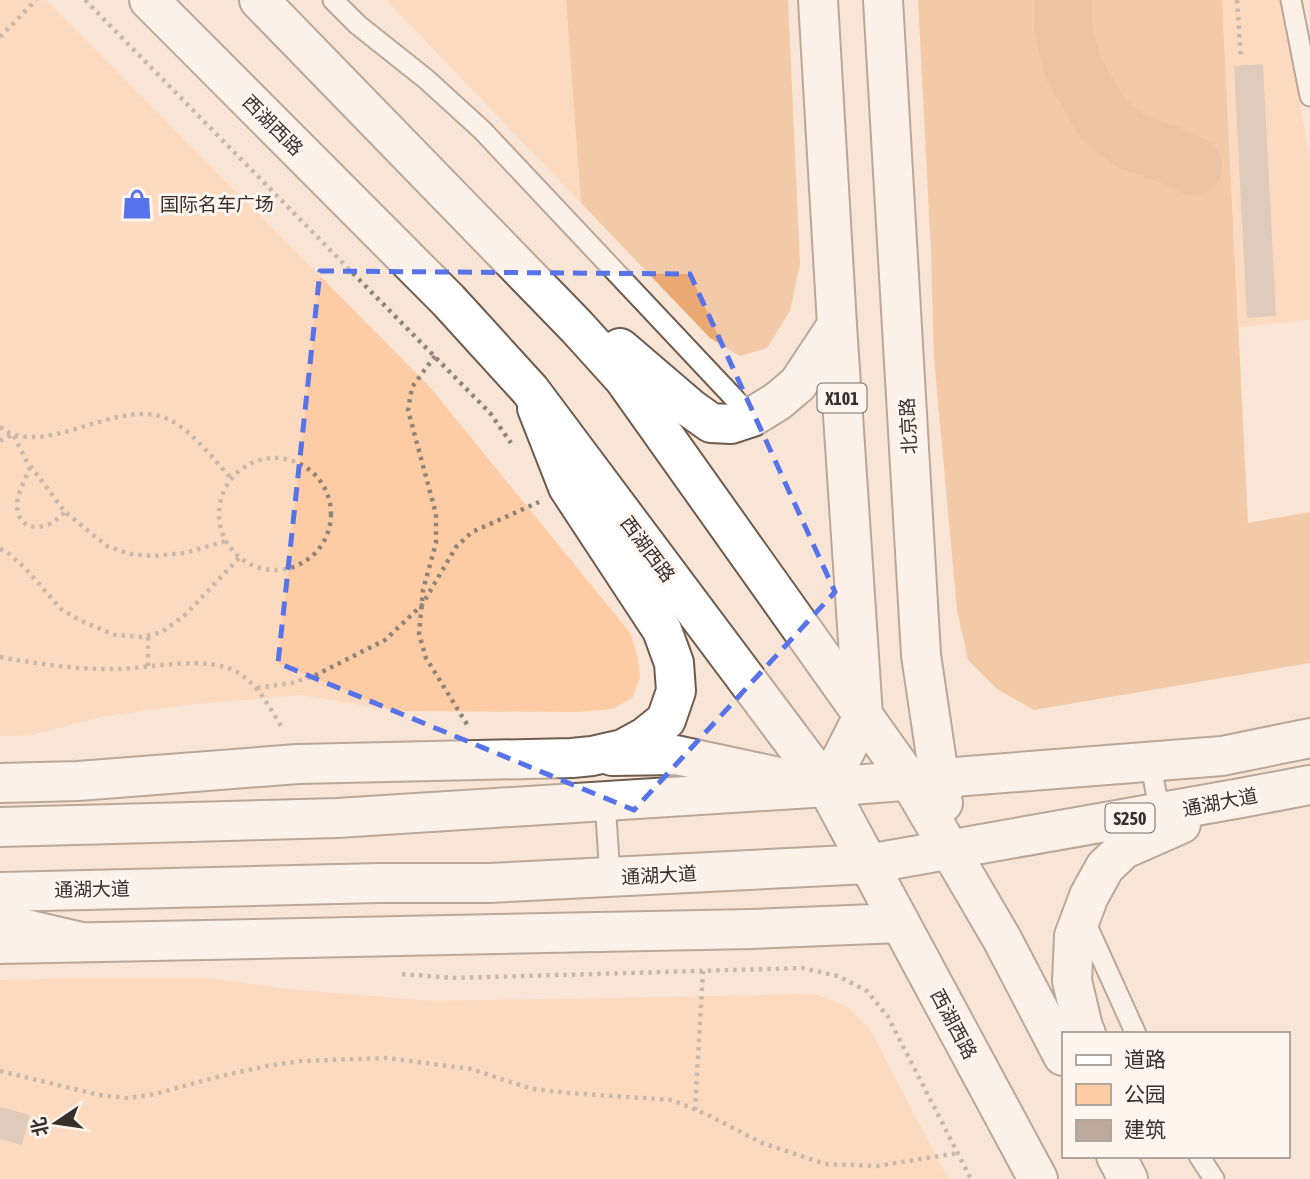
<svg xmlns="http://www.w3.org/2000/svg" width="1310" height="1179" viewBox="0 0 1310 1179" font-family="'Asap Condensed','Noto Sans SC',sans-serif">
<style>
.green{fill:#fdcca5}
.forest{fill:#eaa872}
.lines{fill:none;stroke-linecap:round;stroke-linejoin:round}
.river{stroke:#dd9c66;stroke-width:58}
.building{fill:#bdaa9b}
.lane-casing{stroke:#6e5c4f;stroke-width:23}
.street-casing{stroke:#6e5c4f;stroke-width:42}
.primary-casing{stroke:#6e5c4f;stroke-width:42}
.path{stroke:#918479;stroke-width:4.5;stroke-dasharray:3.5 5;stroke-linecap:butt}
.lane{stroke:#fff;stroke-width:19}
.street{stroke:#fff;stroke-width:38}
.primary{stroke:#fff;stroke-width:38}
.marked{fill:none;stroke:#5773e9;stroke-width:5;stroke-dasharray:14 9;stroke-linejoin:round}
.labels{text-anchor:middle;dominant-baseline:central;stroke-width:6;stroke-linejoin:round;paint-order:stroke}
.shield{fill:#fdf5ee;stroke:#726a64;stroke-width:2}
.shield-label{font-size:18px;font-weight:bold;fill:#372f29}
.street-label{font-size:19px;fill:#372f29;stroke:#fdf5ee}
.poi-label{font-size:19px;fill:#372f29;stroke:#fdf5ee;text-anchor:start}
</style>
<rect width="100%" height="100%" fill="#f9e5d5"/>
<g class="green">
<path d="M0 0H46L429 386 631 634 638 658 640 677 632 698 612 709 577 712 397 711 301 695 185 705 100 717 32 735 0 736Z"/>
<path d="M386 0H566L581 203Z"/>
<path d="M1222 0H1281L1310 159V320L1239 327Z"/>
<path d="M84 978H208L288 989 433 1001 815 994 847 1006 870 1029 948 1179H0V980Z"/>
</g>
<g class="forest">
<path d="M566 0H788L800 264 790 311 767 348 740 356 710 338 581 203Z"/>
<path d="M918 0H1222L1248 523 1310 512V663L1034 710 997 689 968 660 957 610 934 358 931 253Z"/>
</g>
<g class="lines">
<path class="river" d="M1063 0V26L1072 66 1103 119 1130 141 1165 153 1193 166"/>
</g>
<g class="building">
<path d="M1263 64 1276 316 1247 318 1234 66Z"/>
<path d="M0 1107 30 1115 22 1145 0 1139Z"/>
</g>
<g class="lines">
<g class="lane-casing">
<g id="lane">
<path d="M333 0 358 25 426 79 482 130 752 417"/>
<path d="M1291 0 1310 96"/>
<path d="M1150 761 1160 813"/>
<path d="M605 801 610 877"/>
<path d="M1083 917 1136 1034"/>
<path d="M1199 1156 1214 1179"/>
</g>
</g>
<g class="street-casing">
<g id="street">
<path d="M612 756 676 755 807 783"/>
<path d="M0 783 78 781 298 764 572 758 592 756 623 749 645 737 666 720 676 691 674 663 662 630 568 487 537 408"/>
<path d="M0 944 752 929 900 923"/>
</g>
</g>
<g class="primary-casing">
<g id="primary">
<path d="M149 0 448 300 530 390 827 787 1038 1179"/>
<path d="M259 0 577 327 624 379 909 780 1002 939 1063 1056"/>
<path d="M818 0 837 325 863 716 827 787"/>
<path d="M883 0 921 655 943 803"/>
<path d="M620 348 690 408 711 423 731 424 752 417 778 401 798 384 837 325"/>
<path d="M0 827 337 818 827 787 1222 756 1310 738"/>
<path d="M0 892 379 883H489L868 864 1241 798 1310 785"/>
<path d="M0 923 81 942"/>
<path d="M1086 1034 1083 1027 1072 981 1074 936 1089 896 1105 867 1124 849 1181 824"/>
<path d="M1116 1156 1128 1179"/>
</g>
</g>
<g class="path">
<path d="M85 0 490 413 511 443"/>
<path d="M1237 0 1241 59"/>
<path d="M0 37 36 0"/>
<path d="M435 356 412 387 408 410 436 514V543L423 590 419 634 426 658 468 726"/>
<path d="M0 427C42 460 114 400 163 417 189 426 212 458 231 478"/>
<path d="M0 441 13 434 26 460 65 512 107 546 130 554 153 556 185 553 226 541"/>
<circle cx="275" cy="514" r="56"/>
<path d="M30 467C26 477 20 488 18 498 14 519 26 532 47 525 54 523 60 517 65 512"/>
<path d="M0 549 7 552 25 568 61 609 79 620 115 635 142 637 162 632 185 615 239 558"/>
<path d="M0 657C39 664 79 670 118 669 151 668 212 654 240 674 260 687 270 709 283 729"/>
<path d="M148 666V635"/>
<path d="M257 688 291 683 314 676 385 640 422 605 456 547 472 532 539 502"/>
<path d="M402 974 455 978 802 968 838 976 867 991 888 1017 971 1179"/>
<path d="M0 1071 99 1095 127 1098 155 1094 221 1076 267 1066 300 1061 387 1058 471 1069 532 1089 569 1093 672 1100 706 1114 762 1143 825 1164 877 1166 958 1153"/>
<path d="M695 1110 703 971"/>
</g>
<use href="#lane" class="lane"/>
<use href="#street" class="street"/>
<use href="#primary" class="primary"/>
</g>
<path d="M0 0H1310V1179H0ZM320 271 690 274 835 592 634 810 278 663Z" fill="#f9e5d5" fill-opacity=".55" fill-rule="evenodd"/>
<path class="marked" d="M320 271 690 274 835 592 634 810 278 663Z"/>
<defs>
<g id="shop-bare" transform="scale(2.415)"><path d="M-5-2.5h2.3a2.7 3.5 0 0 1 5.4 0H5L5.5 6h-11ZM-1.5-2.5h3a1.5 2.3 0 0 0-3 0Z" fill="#5773e9" stroke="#fdf5ee" stroke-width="2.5" paint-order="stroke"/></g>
</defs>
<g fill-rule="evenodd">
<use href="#shop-bare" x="137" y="204"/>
</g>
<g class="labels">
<g class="shield">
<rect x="817.5" y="383.5" width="49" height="29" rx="5"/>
<rect x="1105.5" y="803.5" width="49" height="29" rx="5"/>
</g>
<g class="shield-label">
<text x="842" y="398">X101</text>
<text x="1130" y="818">S250</text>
</g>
<g class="street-label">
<text transform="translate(273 125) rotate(45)">西湖西路</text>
<text transform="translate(908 426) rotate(-93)">北京路</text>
<text transform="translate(648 549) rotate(53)">西湖西路</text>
<text transform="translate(1220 802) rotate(-11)">通湖大道</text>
<text transform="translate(659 875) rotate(-3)">通湖大道</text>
<text transform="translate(92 889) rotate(-1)">通湖大道</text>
<text transform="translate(954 1024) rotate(62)">西湖西路</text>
</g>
<g class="poi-label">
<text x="160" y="204">国际名车广场</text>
</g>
</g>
<rect x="1062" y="1032" width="228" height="126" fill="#fdf5ee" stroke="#aea69f" stroke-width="2"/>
<rect x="1076" y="1055" width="35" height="10" fill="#ffffff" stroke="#aea69f" stroke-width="2"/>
<text x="1124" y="1067" font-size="21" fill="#372f29">道路</text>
<rect x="1076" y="1084" width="35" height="21" fill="#fdcca5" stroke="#aea69f" stroke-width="2"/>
<text x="1124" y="1102" font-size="21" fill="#372f29">公园</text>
<rect x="1076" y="1120" width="35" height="21" fill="#bdaa9b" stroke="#aea69f" stroke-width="2"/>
<text x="1124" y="1137" font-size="21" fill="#372f29">建筑</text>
<g transform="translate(56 1123) rotate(257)" stroke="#fdf5ee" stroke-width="5" paint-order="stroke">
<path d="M0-5L12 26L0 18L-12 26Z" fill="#372f29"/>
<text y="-10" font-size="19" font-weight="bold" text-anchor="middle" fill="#372f29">北</text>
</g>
</svg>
